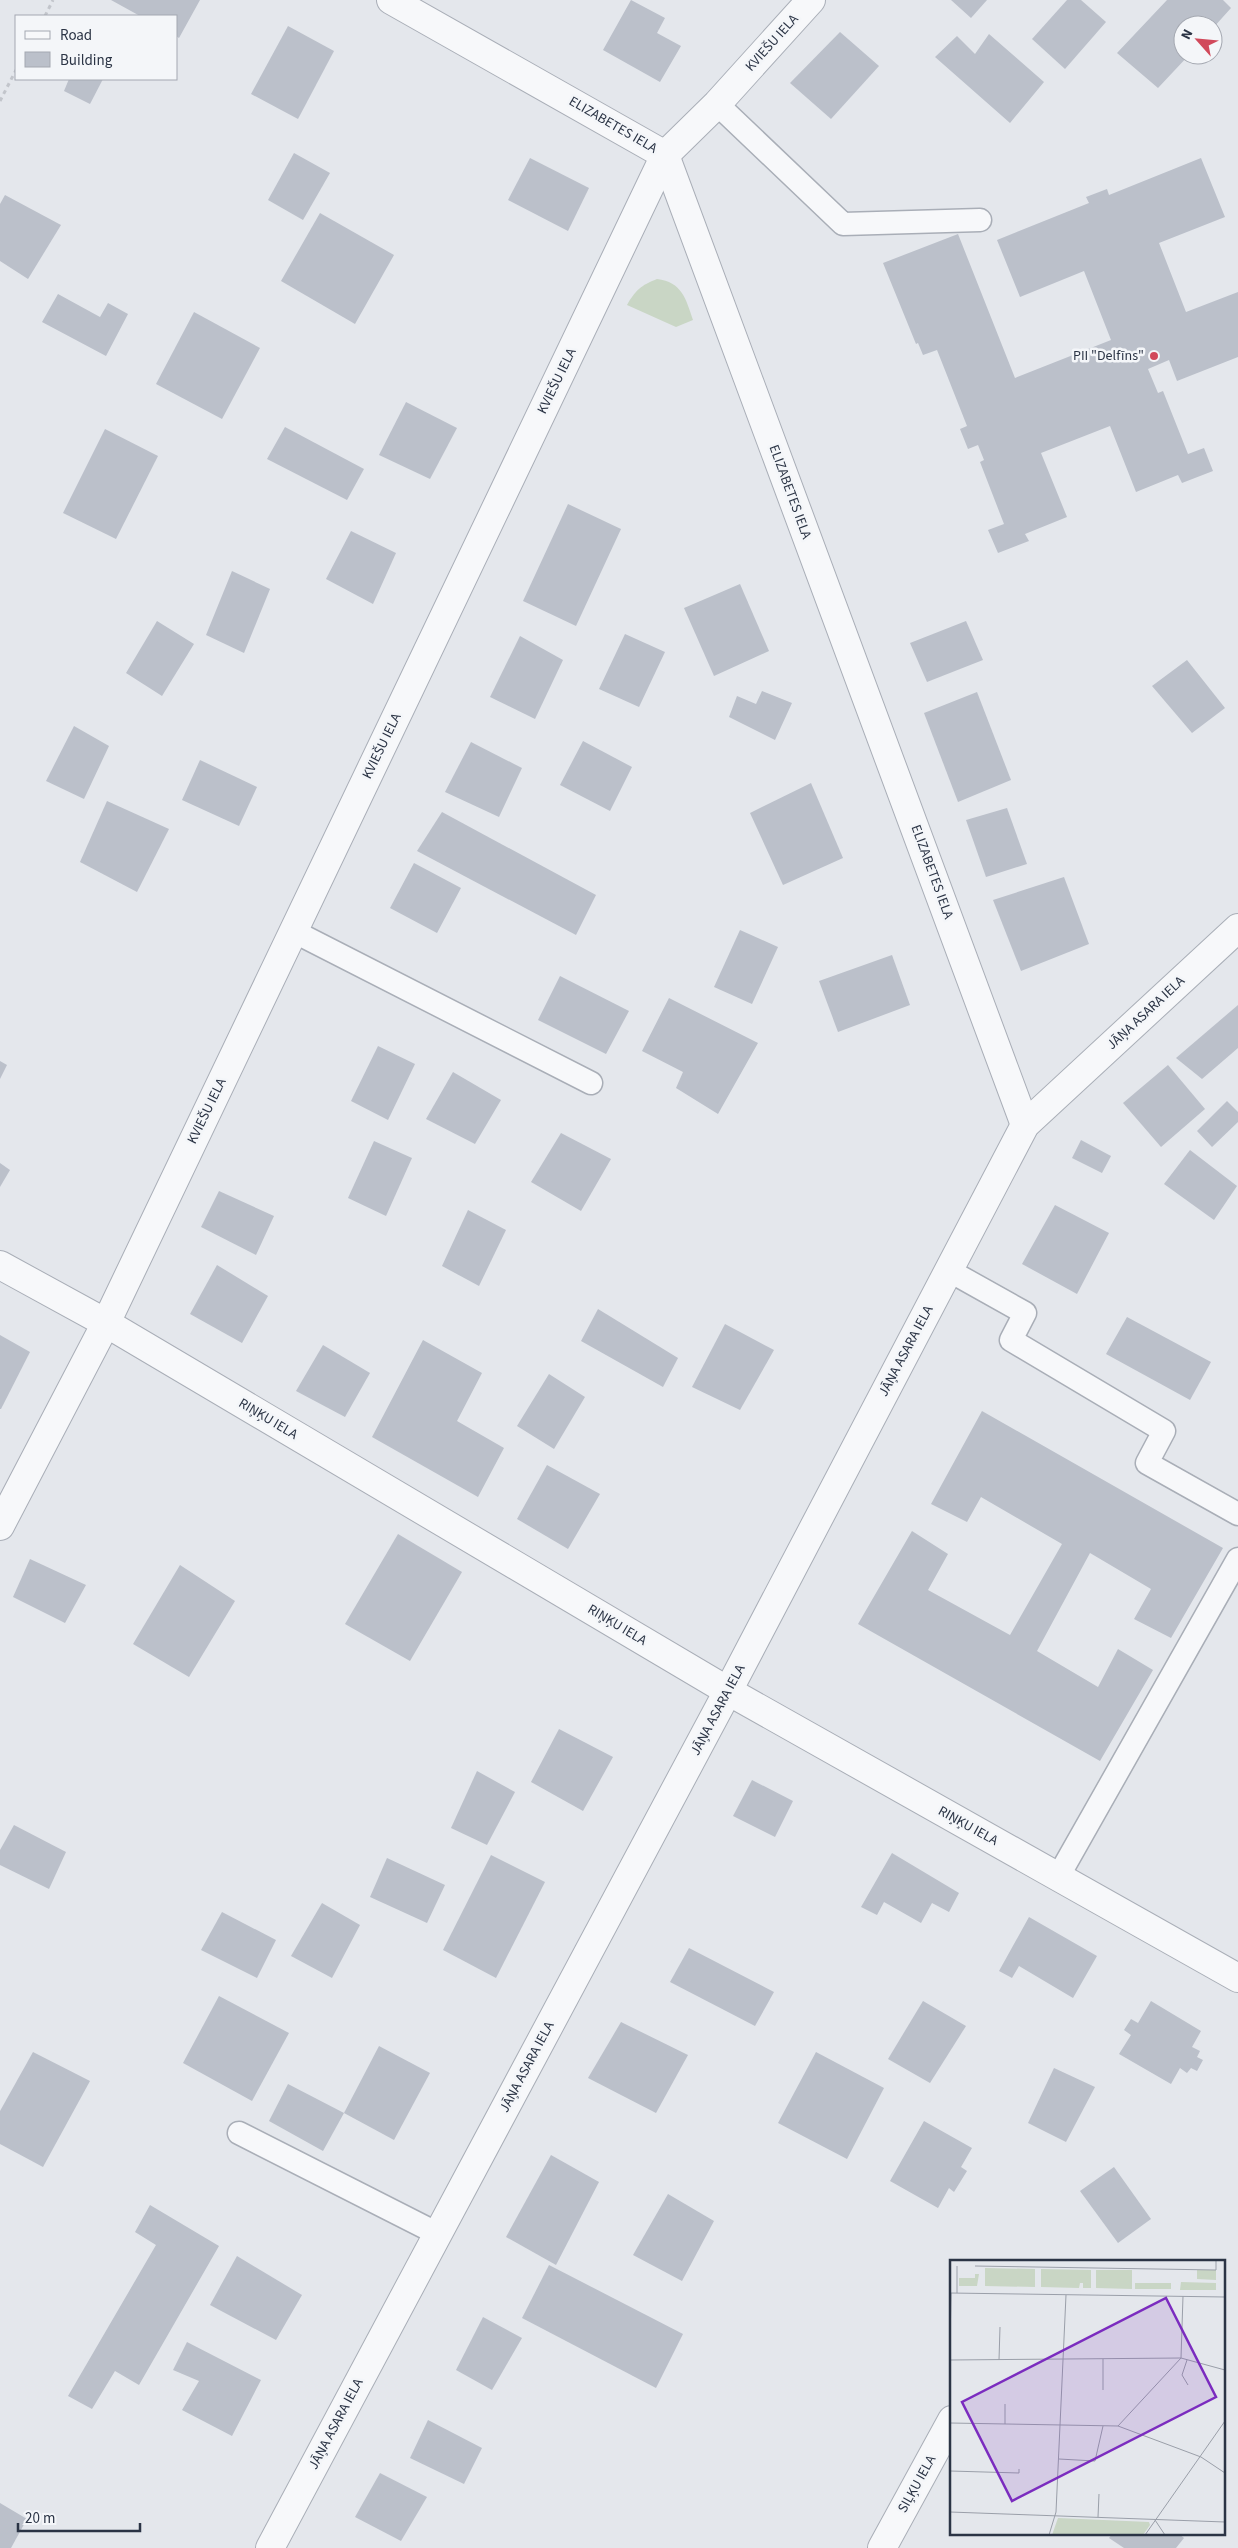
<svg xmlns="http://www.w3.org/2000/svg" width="1238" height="2548" viewBox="0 0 1238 2548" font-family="'Source Sans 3',sans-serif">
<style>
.green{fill:#c9d6c5}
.building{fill:#bbc0ca}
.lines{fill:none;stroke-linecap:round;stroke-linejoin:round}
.service-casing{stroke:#a9aeb7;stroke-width:25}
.minor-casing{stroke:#a9aeb7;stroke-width:30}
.path{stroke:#c2c5cb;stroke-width:3;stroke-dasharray:4 4;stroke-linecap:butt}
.service{stroke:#f7f8fa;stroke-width:22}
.minor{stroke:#f7f8fa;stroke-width:28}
.poi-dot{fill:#d1495b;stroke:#f4f6f9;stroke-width:2}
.labels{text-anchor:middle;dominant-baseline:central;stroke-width:5;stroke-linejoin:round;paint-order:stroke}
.street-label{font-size:14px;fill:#2b3445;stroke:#f4f6f9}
.poi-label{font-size:14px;fill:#2b3445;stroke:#f4f6f9;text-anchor:end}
.inset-road{fill:none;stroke:#9a9fa9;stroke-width:1}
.view{fill:#7b2cbf;fill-opacity:0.15;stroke:#7b2cbf;stroke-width:2.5}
.inset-edge{fill:none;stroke:#2b3445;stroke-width:2.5}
</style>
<rect width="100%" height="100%" fill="#e4e7ec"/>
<path class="green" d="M657 279C682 282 686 299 693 320L676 327 627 305C635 291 641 285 657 279Z"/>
<g class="building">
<path d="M111 0H200L179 38 176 36V16H140Z"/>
<path d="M631 0 665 18 657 33 681 46 660 82 603 50Z"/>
<path d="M951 0H987L971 18Z"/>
<path d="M1067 0H1081L1106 22 1065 69 1032 39Z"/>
<path d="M1167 0H1223L1231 8 1213 28V25H1183V55H1189L1158 88 1117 53Z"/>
<path d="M288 26 334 51 298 119 251 94Z"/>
<path d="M840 32 879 66 831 119 790 83Z"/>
<path d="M989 34 1044 82 1010 123 935 57 957 36 975 54Z"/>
<path d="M69 79H103L90 104 64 91Z"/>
<path d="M294 153 330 173 303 220 268 200Z"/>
<path d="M530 158 589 188 568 231 508 200Z"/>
<path d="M1201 158 1225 217 1159 243 1186 312 1238 292V357L1177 381 1169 360 1148 369 1158 393 1163 391 1188 454 1204 448 1213 471 1182 483 1178 475 1136 492 1110 426 1041 453 1067 517 1025 534 1029 541 998 553 988 530 1004 524 980 462 984 460 978 445 968 449 960 429 967 426 937 350 923 355 918 343 916 344 883 263 958 234 1015 378 1111 340 1084 271 1020 297 997 240 1089 203 1086 197 1107 189 1109 195Z"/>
<path d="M5 195 61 225 28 279 0 261V204Z"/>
<path d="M320 213 394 255 355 324 281 281Z"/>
<path d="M58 294 100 317 108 303 128 314 106 356 42 322Z"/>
<path d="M194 312 260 348 222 419 156 384Z"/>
<path d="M406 402 457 428 430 479 379 455Z"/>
<path d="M285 427 364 469 347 500 267 459Z"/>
<path d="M105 429 158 456 116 539 63 513Z"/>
<path d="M568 504 621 529 576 626 523 601Z"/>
<path d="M351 531 396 553 373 604 326 579Z"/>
<path d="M232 571 270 589 244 653 206 635Z"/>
<path d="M740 584 769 651 714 676 684 608Z"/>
<path d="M157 621 194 644 162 696 126 673Z"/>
<path d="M966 621 983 660 927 682 910 643Z"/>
<path d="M625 634 665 652 639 707 599 689Z"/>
<path d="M520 636 563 660 535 719 490 697Z"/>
<path d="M1187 660 1225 708 1192 733 1152 686Z"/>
<path d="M762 691 792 703 775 740 729 717 737 696 756 704Z"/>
<path d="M977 692 1011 780 958 802 924 713Z"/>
<path d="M74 726 109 746 84 799 46 781Z"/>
<path d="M583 741 632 767 610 811 560 785Z"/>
<path d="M471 742 522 768 499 817 445 792Z"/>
<path d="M200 760 257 787 239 826 182 800Z"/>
<path d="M811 783 843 858 783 885 750 813Z"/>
<path d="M107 801 169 829 137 892 80 862Z"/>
<path d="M1007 808 1027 864 986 877 966 820Z"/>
<path d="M442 812 596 895 576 935 417 851Z"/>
<path d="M414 863 461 888 437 933 390 908Z"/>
<path d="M1064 877 1089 944 1021 971 993 900Z"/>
<path d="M740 930 778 947 752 1004 714 987Z"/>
<path d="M892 955 910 1005 838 1032 819 981Z"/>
<path d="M560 976 629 1011 606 1054 538 1020Z"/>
<path d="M669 998 758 1043 718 1114 676 1088 683 1072 642 1051Z"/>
<path d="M1238 1005V1048L1202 1079 1176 1058Z"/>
<path d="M378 1046 415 1064 388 1120 351 1101Z"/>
<path d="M0 1061 7 1065 0 1079Z"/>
<path d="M1168 1065 1205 1109 1161 1147 1123 1103Z"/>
<path d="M453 1072 501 1100 475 1144 426 1119Z"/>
<path d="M1227 1101 1238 1112V1122L1212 1147 1197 1131Z"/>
<path d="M561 1133 611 1159 581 1211 531 1182Z"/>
<path d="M1081 1140 1111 1156 1102 1173 1072 1158Z"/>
<path d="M374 1141 412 1158 386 1216 348 1198Z"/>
<path d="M1190 1150 1237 1186 1214 1220 1164 1184Z"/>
<path d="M0 1163 10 1170 0 1187Z"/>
<path d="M219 1191 274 1216 256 1255 201 1227Z"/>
<path d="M1055 1205 1109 1233 1077 1294 1022 1264Z"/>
<path d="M468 1210 506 1230 479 1286 442 1266Z"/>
<path d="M217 1265 268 1296 242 1343 190 1314Z"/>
<path d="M598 1309 678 1358 663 1387 581 1341Z"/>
<path d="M1127 1317 1211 1362 1190 1400 1106 1354Z"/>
<path d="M725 1324 774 1350 740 1410 692 1387Z"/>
<path d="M0 1335 30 1352 1 1409H0Z"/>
<path d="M423 1340 482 1373 457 1421 504 1448 478 1497 372 1437Z"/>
<path d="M323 1345 370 1373 345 1417 296 1391Z"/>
<path d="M549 1374 585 1397 554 1449 517 1426Z"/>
<path d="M982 1411 1223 1548 1171 1638 1134 1619 1151 1589 1090 1553 1037 1651 1098 1687 1118 1649 1153 1670 1100 1761 858 1624 912 1531 948 1554 928 1590 1010 1635 1062 1544 981 1497 967 1522 931 1504Z"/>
<path d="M547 1465 600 1494 568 1549 517 1519Z"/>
<path d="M398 1534 462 1572 410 1661 345 1624Z"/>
<path d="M30 1559 86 1585 65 1623 13 1597Z"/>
<path d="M180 1565 235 1601 189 1677 133 1644Z"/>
<path d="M559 1729 613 1757 583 1811 531 1782Z"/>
<path d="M477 1771 515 1792 487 1845 451 1828Z"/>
<path d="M752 1780 793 1801 775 1837 733 1816Z"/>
<path d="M14 1825 66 1852 49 1889 0 1865V1850Z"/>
<path d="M892 1853 959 1893 949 1912 932 1903 921 1923 884 1902 877 1915 861 1907Z"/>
<path d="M491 1855 545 1882 496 1978 443 1950Z"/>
<path d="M387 1858 445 1885 427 1923 370 1897Z"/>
<path d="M322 1903 360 1925 332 1978 291 1956Z"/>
<path d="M222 1912 276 1940 257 1978 201 1950Z"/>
<path d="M1029 1917 1097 1956 1073 1998 1019 1966 1012 1978 999 1971Z"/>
<path d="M689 1948 774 1992 755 2026 670 1982Z"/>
<path d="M219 1996 289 2033 252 2101 183 2063Z"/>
<path d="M923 2001 966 2026 930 2083 888 2059Z"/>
<path d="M1151 2001 1201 2031 1192 2047 1200 2051 1197 2057 1203 2060 1197 2071 1191 2068 1187 2073 1180 2068 1171 2084 1119 2054 1131 2035 1124 2030 1131 2019 1138 2023Z"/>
<path d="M621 2022 688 2055 656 2113 588 2078Z"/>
<path d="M379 2046 430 2073 394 2140 344 2113Z"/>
<path d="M33 2052 90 2081 43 2167 0 2144V2111Z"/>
<path d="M816 2052 884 2088 847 2159 778 2123Z"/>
<path d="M1054 2068 1095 2087 1066 2142 1028 2123Z"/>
<path d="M288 2084 344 2113 323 2151 269 2121Z"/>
<path d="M924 2121 972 2148 961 2167 967 2171 954 2192 949 2188 938 2208 890 2181Z"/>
<path d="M551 2155 599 2182 556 2265 506 2237Z"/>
<path d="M1114 2167 1151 2219 1118 2243 1080 2191Z"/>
<path d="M668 2194 714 2221 682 2281 633 2255Z"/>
<path d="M150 2205 219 2246 139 2385 115 2371 92 2409 68 2396 156 2245 135 2232Z"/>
<path d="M237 2256 302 2295 276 2340 210 2305Z"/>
<path d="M549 2265 683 2334 656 2388 522 2318Z"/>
<path d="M483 2317 522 2338 492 2390 456 2370Z"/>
<path d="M187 2342 261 2380 232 2436 182 2410 199 2381 173 2370Z"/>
<path d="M428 2420 482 2448 464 2484 410 2458Z"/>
<path d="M380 2473 427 2497 401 2541 355 2517Z"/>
<path d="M0 2503 27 2519 11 2548H0Z"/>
<path d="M1112 2534H1179L1184 2538 1176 2548H1124L1109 2538Z"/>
</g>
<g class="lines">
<g class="service-casing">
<g id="service">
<path d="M717 104 843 224 980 220"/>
<path d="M293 931 591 1083"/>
<path d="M948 1270 1025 1313 1011 1340 1164 1431 1147 1463 1238 1514"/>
<path d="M1058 1877 1238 1559"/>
<path d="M239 2133 438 2234"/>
</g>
</g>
<g class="minor-casing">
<g id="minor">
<path d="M391 0 665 155 1025 1125"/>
<path d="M0 1265 106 1323 728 1691 1238 1978"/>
<path d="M0 1526 106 1323 665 155 717 104 811 0"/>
<path d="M270 2548 728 1691 1025 1125 1238 928"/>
<path d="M882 2548 952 2420"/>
</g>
</g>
<g class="path">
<path d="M45 16 53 0"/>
<path d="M0 101 16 70"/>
</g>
<use href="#service" class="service"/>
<use href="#minor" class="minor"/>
</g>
<circle class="poi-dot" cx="1154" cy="356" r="5"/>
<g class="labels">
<g class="street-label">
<text transform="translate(772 43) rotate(-48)">KVIEŠU IELA</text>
<text transform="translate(613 125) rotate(30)">ELIZABETES IELA</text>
<text transform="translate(557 381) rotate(-64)">KVIEŠU IELA</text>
<text transform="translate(790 492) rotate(70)">ELIZABETES IELA</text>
<text transform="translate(382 746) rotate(-64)">KVIEŠU IELA</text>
<text transform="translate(932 872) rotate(70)">ELIZABETES IELA</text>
<text transform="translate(1146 1013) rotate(-43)">JĀŅA ASARA IELA</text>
<text transform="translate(207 1111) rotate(-64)">KVIEŠU IELA</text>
<text transform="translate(906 1351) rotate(-62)">JĀŅA ASARA IELA</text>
<text transform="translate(268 1419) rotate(31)">RIŅĶU IELA</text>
<text transform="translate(617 1625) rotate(31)">RIŅĶU IELA</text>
<text transform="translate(718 1710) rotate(-62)">JĀŅA ASARA IELA</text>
<text transform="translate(968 1826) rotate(29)">RIŅĶU IELA</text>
<text transform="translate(527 2067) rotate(-62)">JĀŅA ASARA IELA</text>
<text transform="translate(336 2424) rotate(-62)">JĀŅA ASARA IELA</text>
<text transform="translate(917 2484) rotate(-61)">SIĻĶU IELA</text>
</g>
<g class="poi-label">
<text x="1144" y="356">PII "Delfīns"</text>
</g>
</g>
<g transform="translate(950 2260)">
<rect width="275" height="275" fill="#e4e7ec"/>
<path d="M35 8 85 9V27L35 26ZM91 9 141 10V28H133V23H130L129 28 91 27ZM146 10H182V29L146 28ZM247 10H266V20L247 19ZM25 14H29L27 26H9V18H25ZM231 22 266 23V30H230ZM185 23H221V29H185ZM108 258 199 262 200 265 193 275H102Z" fill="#c9d6c5"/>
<path class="inset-road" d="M25 6 266 10V0M0 33 275 37M7 33V6M0 84 1 33M153 99V130M0 100 231 98 275 110M49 100 50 67M237 100 232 115 238 125M55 144V164M0 163 168 166 251 197 275 213M168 166 231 98 233 36M109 199 145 201 153 166M0 211 69 213V209M0 252 275 262M148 257 149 234M205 260 215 275M99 275 106 252 116 35M195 275 275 161"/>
<path class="view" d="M216 38 266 137 62 241 12 142Z"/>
<rect width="275" height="275" class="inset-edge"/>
</g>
<rect x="15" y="15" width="162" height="65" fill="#f4f6f9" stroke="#a4a8b1"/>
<rect x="25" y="31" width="25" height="8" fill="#f7f8fa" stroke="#a4a8b1"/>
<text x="60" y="40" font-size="15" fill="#2b3445">Road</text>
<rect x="25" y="52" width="25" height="15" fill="#bbc0ca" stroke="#a4a8b1"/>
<text x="60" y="65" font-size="15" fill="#2b3445">Building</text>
<g transform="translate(1198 40) rotate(297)"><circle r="24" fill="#f4f6f9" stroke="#a4a8b1"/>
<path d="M0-4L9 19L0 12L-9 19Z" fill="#d1495b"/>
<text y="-8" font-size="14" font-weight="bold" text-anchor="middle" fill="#2b3445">N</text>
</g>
<path d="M18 2523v8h122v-8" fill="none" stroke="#2b3445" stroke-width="2.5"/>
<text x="25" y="2523" font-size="15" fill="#2b3445" stroke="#f4f6f9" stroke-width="4" paint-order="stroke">20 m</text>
</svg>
